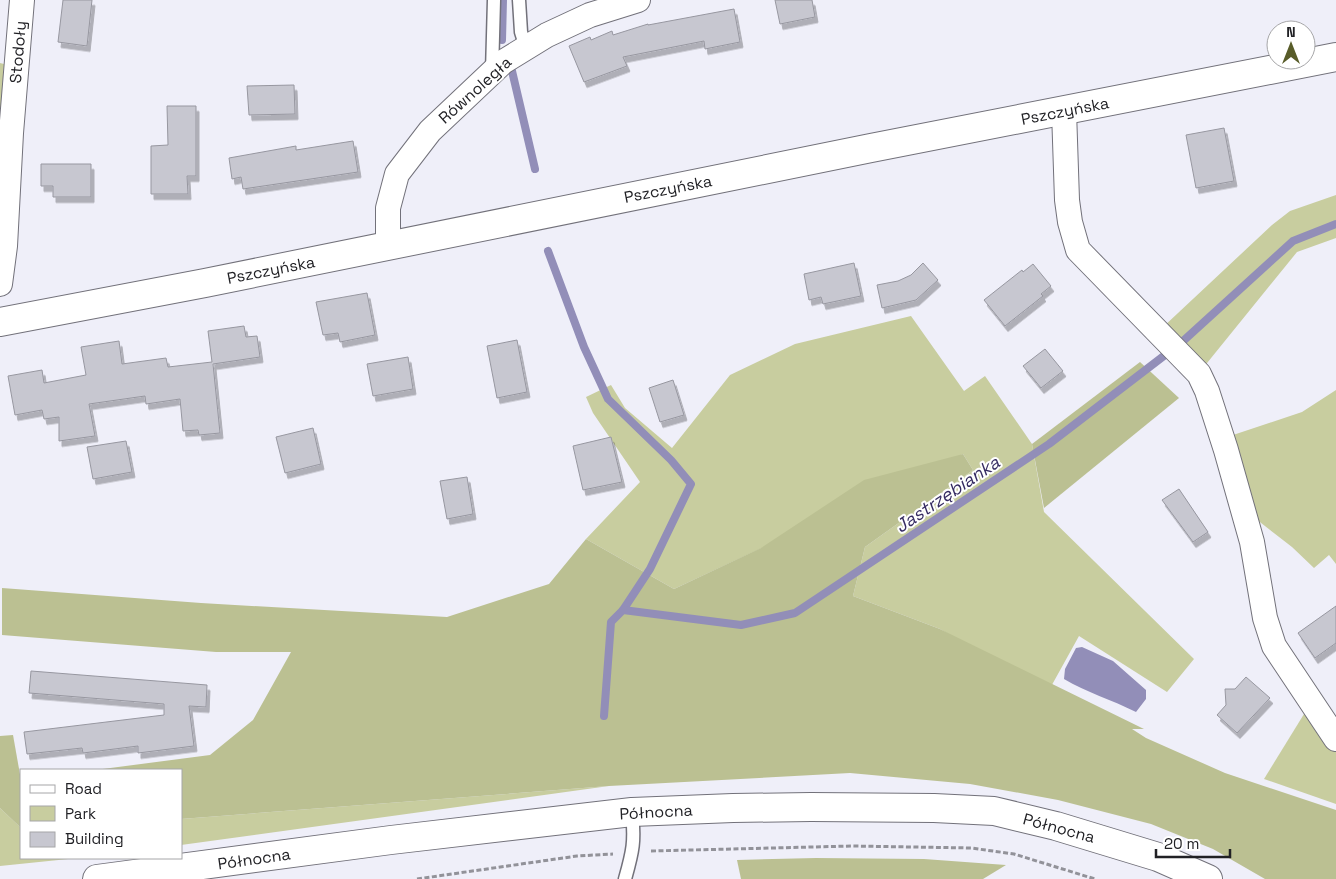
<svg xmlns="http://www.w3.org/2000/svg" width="1336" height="879" viewBox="0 0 1336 879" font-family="'Space Grotesk',sans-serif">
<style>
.green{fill:#c8cd9f}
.forest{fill:#bbc092}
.water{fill:#928eb8}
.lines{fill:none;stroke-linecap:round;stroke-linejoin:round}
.stream{stroke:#928eb8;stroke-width:8}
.building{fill:#c7c7d0;stroke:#9797a0;filter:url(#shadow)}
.service-casing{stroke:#72717a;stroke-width:15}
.minor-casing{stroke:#72717a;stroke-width:26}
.tertiary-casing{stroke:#72717a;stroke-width:30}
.path{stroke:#929299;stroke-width:3;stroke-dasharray:5 2.5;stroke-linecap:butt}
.service{stroke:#fff;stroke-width:12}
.minor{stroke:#fff;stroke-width:24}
.tertiary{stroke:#fff;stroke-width:28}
.labels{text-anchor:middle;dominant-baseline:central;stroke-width:4;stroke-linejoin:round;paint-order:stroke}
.street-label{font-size:16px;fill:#212125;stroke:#fff}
.water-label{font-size:18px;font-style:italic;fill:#362c62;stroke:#fff}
</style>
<defs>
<filter id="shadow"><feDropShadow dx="3" dy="5.5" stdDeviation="0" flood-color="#0004"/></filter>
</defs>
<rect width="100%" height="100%" fill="#efeff9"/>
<g class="green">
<path d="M0 63 4 64 0 120Z"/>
<path d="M1336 195V238L1297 252 1203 368 1162 328 1272 225 1290 211Z"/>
<path d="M911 316 964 391 985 376 1032 444 1044 512 1194 659 1167 692 1079 636 1048 692 940 629 853 596 865 547 973 470 963 454 674 589 586 539 640 482 593 413 586 397 611 385 625 408 672 448 730 375 795 344Z"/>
<path d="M1336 390V564L1329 555 1314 568 1292 547 1256 519 1230 436 1302 412Z"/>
<path d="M1304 714 1336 746V804L1264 779Z"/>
<path d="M609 786 181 845V819Z"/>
<path d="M0 808 21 828V858H78L0 866Z"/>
</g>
<g class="forest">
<path d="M1140 362 1179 398 1044 508 1032 444Z"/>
<path d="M963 454 973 470 865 547 853 596 940 629 1144 729H1132L1146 738 1225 773 1336 810V879H1265L1213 849 1151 824 1058 800 970 784 850 773 609 786 181 819V770H95L210 755 253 720 291 652H216L2 635V588L201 603 447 617 549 584 586 539 674 589 761 548 864 480Z"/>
<path d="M13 735 21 780V828L0 808V736Z"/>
<path d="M816 858 924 859 1006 865 983 879H741L737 860Z"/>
</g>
<path class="water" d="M1082 647 1113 661 1146 690V699L1136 712C1112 700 1086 692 1064 679L1065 669 1076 648Z"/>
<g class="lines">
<g class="stream">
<path d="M502 40 503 0"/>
<path d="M512 71 535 169"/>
<path d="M548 251 584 347 608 399 671 460 691 484 650 569 623 610"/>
<path d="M604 716 611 622 623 610 741 625 795 613 1049 444 1182 342 1293 241 1336 224"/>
</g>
</g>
<g class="building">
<path d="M63 0H92L87 46 58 42Z"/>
<path d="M775 0H812L815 17 780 24Z"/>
<path d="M734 9 740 42 705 49 704 41 623 57 627 66 584 82 569 46 590 37 591 40 612 31 613 35 648 24V25Z"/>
<path d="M294 85 295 114 249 115 247 86Z"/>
<path d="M167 106H196V176H187L188 194H151V146L168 145Z"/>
<path d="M1224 128 1234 181 1196 188 1186 135Z"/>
<path d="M353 141 358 172 243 189 241 177 232 179 229 158 296 146V150Z"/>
<path d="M41 164H91V197H53V186H41Z"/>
<path d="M854 263 861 296 823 304 821 297 809 300 804 274Z"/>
<path d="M923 263 938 280 916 300 882 308 877 285 898 281 911 275Z"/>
<path d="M1033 264 1051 286 1041 294 1043 296 1005 326 984 300 1022 270 1023 272Z"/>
<path d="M367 293 375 335 340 342 338 333 323 335 316 302Z"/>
<path d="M244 326 246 337 257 336 260 357 213 364 220 433 199 435 198 430 183 431 180 399 146 404 145 396 89 404 95 436 59 441V417L44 419 42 410 15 415 8 376 42 370 44 383 86 375 81 347 119 341 122 364 166 358 168 367 212 362 208 331Z"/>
<path d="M517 340 527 392 497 398 487 346Z"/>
<path d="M1045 349 1063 371 1041 388 1023 366Z"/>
<path d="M408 357 413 389 373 396 367 364Z"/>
<path d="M673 380 684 415 660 422 649 388Z"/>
<path d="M313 428 321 464 285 473 276 437Z"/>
<path d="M611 437 622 482 583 490 573 446Z"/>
<path d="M126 441 132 472 93 479 87 447Z"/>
<path d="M467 477 473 514 447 519 440 481Z"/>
<path d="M1179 489 1208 532 1193 542 1162 500Z"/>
<path d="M1336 606V643L1315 658 1298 633Z"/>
<path d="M31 671 207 685 206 707 189 706 194 746 138 753V746L83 753 82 748 27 754 24 732 164 715V704L29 693Z"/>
<path d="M1246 677 1270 698 1237 733 1217 715 1226 705 1225 689H1235Z"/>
</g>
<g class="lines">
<g class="service-casing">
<g id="service">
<path d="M519 0 521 32 526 48"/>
<path d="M492 72 494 0"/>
<path d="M625 879C633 851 635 841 632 812"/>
</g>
</g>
<g class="minor-casing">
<g id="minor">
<path d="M1064 111 1067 200 1070 222 1078 250 1199 374 1207 391 1226 450 1252 542 1265 618 1274 646 1336 739"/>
<path d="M388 246V208L397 174 430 131 503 62 547 35 590 15 638 0"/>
<path d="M0 284 5 246 11 133 22 0"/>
</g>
</g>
<g class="tertiary-casing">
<g id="tertiary">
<path d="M0 322 205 283 871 148 1336 57"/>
<path d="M97 879 391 840 632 812 733 808 811 807 934 808 994 811 1056 826 1158 857 1208 879"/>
</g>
</g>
<g class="path">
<path d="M651 851 851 846 971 848 1014 854 1095 879"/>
<path d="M417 879 577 856 613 854"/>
</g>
<use href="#service" class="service"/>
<use href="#minor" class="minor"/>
<use href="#tertiary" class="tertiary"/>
</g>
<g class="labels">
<g class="street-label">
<text transform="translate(18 52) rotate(-85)">Stodoły</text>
<text transform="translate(475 90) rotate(-42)">Równoległa</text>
<text transform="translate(1065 111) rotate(-11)">Pszczyńska</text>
<text transform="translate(668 189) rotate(-11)">Pszczyńska</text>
<text transform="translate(271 270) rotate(-11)">Pszczyńska</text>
<text transform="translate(656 812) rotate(-3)">Północna</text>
<text transform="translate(1059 828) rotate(15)">Północna</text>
<text transform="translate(254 859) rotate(-8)">Północna</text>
</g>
<g class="water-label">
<text transform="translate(947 494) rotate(-34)">Jastrzębianka</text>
</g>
</g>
<rect x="20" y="769" width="162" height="90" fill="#ffffff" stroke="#a6a6a8"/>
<rect x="30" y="785" width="25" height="8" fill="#ffffff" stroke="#a6a6a8"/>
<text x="65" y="794" font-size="15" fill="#212125">Road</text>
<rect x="30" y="806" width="25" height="15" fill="#c8cd9f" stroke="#a6a6a8"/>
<text x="65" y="819" font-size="15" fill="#212125">Park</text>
<rect x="30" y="832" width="25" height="15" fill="#c7c7d0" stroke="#a6a6a8"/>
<text x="65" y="844" font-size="15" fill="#212125">Building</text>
<g transform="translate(1291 45)"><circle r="24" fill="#ffffff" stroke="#a6a6a8"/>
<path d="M0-4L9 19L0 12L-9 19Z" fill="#585c29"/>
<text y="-8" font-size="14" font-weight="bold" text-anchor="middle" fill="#212125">N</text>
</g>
<path d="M1156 849v8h74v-8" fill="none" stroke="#212125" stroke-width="2.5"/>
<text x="1164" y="849" font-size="15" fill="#212125" stroke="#ffffff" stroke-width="4" paint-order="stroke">20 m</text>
</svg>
